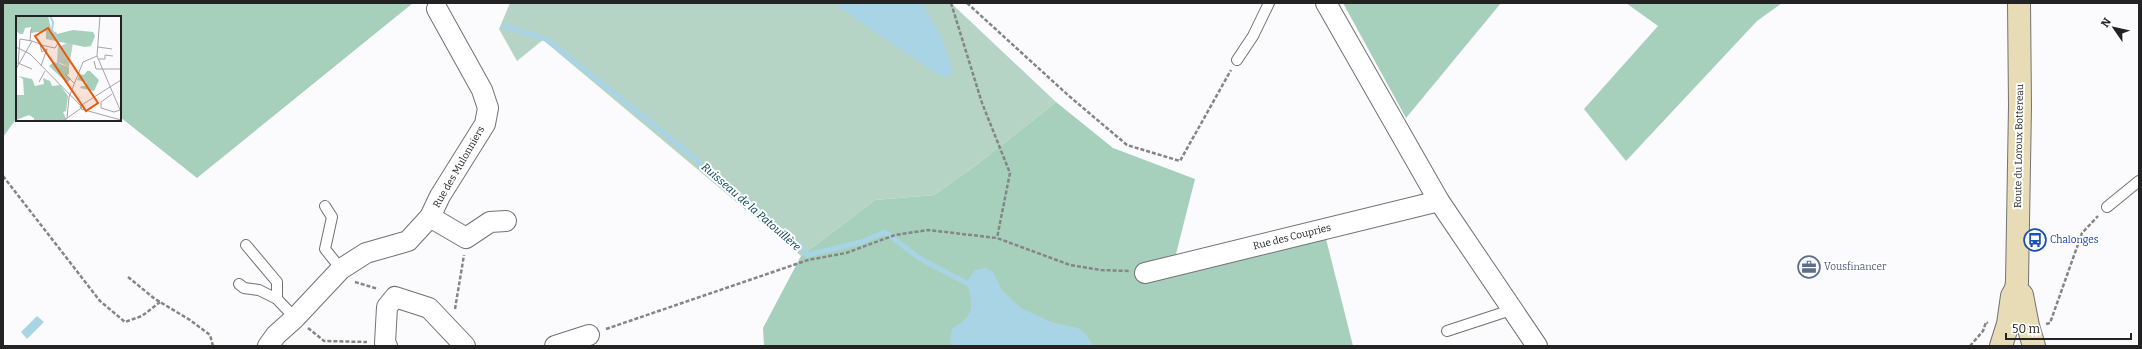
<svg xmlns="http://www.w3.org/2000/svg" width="2142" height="349" viewBox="0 0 2142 349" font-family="Bitter,serif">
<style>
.green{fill:#b5d4c5}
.forest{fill:#a6d0bc}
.water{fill:#a8d4e5}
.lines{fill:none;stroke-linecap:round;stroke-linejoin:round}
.stream{stroke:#a8d4e5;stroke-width:5}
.service-casing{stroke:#727275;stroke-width:12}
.minor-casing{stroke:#727275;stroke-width:22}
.secondary-casing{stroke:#727275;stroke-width:24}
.path{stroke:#858486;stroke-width:2.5;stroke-dasharray:4 2;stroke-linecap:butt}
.service{stroke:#fff;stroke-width:10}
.minor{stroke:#fff;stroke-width:20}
.secondary{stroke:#e7dcb5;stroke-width:22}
.labels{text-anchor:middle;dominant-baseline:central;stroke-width:4;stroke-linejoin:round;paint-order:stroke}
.street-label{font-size:10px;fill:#232324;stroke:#fff}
.transit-label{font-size:10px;fill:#164399;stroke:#fff;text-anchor:start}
.service-label{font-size:10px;fill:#4e5e75;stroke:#fff;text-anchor:start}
.water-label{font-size:11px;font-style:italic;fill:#004052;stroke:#fff}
.inset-river{fill:none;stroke:#a8d4e5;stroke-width:2}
.inset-road{fill:none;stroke:#a5a4a6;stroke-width:1}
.view{fill:#e8590c;fill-opacity:0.15;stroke:#e8590c;stroke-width:2}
.inset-edge{fill:none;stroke:#232324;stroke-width:2}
</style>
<rect width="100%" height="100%" fill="#fbfafd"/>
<path class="green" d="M510 3H951L1056 102 979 163 934 195 875 200 801 256 543 40 517 61 499 29Z"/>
<g class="forest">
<path d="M3 3H413L197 178 120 117V17H17V118L3 137Z"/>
<path d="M1343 3H1501L1406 118Z"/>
<path d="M1626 3H1782L1757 21 1626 161 1584 109 1658 26Z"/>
<path d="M1056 102 1113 148 1195 179 1175 258 1323 227 1353 346H764L763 328 801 256 875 200 934 195 979 163Z"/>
</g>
<g class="water">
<path d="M833 3H922L941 36 953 71 947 78 935 73Z"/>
<path d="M985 268 993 272 1002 290 1021 308 1051 322 1078 328 1086 334 1093 346H952L950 340 952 329C976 313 973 309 967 282L975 270Z"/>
<path d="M37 316 44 322 27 339 21 332Z"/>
</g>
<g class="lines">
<path class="stream" d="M504 26 546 39 676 143 802 248 807 255 861 242 885 232 919 258 974 287"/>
<g class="service-casing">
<g id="service">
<path d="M1237 60 1253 36 1269 3"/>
<path d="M325 206 332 217 325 249 341 269"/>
<path d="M2107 207 2139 181"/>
<path d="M246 245 277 282V299L295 318"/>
<path d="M239 284 244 288 259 290 277 299"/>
<path d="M1447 331 1511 310"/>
</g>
</g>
<g class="minor-casing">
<g id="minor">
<path d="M1326 3 1439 201 1537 346"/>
<path d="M430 217 466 238 490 222 506 221"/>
<path d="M1145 273 1439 201"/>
<path d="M268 346 276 335 295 318 341 269 366 253 408 241 430 217 440 196 485 124 488 108 482 90 437 9"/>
<path d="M387 346 385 343 387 307 395 297 429 308 465 346"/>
<path d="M555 346 589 335"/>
</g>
</g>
<g class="secondary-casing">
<g id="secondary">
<path d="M2016 289 2022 295 2028 326 2034 346"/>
<path d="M2001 346 2008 324 2012 296 2016 289 2017 282 2020 106 2019 3"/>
</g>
</g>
<g class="path">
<path d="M951 3 982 103 1010 173 997 238"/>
<path d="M967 3 1069 96 1127 145 1180 161 1231 70"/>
<path d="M3 176 100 301 125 322 142 316 160 302"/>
<path d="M128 277 155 299 190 320 210 335 213 346"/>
<path d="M355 282 378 289"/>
<path d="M455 309 464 255"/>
<path d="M2046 324 2050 323 2082 233 2098 216"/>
<path d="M308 328 324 341 367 342"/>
<path d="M606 329 808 260 846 253 895 235 928 230 997 238 1070 265 1101 270 1129 271"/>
<path d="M1970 346 1983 331 1986 322 1988 323"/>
</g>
<use href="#service" class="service"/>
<use href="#minor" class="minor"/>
<use href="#secondary" class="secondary"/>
</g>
<defs>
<g id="bus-ring" transform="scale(1.15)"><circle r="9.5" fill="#fff" stroke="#1a4fb4" stroke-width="1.5"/><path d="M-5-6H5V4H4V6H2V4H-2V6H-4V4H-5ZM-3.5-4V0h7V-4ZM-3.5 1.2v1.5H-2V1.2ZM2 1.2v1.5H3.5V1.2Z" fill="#1a4fb4"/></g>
<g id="office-ring" transform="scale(1.15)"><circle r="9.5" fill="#fff" stroke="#5c6f8a" stroke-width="1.5"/><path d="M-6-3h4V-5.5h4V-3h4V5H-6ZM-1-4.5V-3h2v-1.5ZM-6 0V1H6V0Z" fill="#5c6f8a"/></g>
</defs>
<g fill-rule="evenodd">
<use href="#bus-ring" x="2035" y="240"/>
<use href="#office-ring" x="1809" y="267"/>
</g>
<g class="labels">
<g class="street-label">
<text transform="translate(2019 146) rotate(-89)">Route du Loroux Bottereau</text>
<text transform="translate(459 167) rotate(-60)">Rue des Mulonniers</text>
<text transform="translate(1292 237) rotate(-14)">Rue des Coupries</text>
</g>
<g class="transit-label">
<text x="2050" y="240">Chalonges</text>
</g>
<g class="service-label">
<text x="1824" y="267">Vousfinancer</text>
</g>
<g class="water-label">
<text transform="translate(751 207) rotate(41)">Ruisseau de la Patouillère</text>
</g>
</g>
<g transform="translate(16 16)">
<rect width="105" height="105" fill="#fbfafd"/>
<path d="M51 27H57L53 51 42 46V31Z" fill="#b5d4c5"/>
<path d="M0 0H32L36 17 40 16 41 18 57 14 77 16 79 20 75 30 69 31 30 23V15L15 17V11L9 12 7 18H4L0 15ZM38 46 53 51V58L51 59 55 63 51 67 33 50ZM71 55H74L83 64 78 75 64 72 65 70H70V66L61 64 64 58 68 59ZM2 60 16 63 19 70 28 68 27 62 34 65 36 70 44 69 52 80 50 95 47 96 51 105H18V102L13 99 0 104V79H8L7 63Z" fill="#a6d0bc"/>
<path class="inset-river" d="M34 0 37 6 36 14 43 26M43 30 42 46 44 52"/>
<path class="inset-road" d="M84 0 81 40 105 96M14 25 15 13M25 29 39 32 42 27M0 31 14 38 65 90M82 31 96 33M83 43H89V39L97 40M78 45 80 53H105M2 47 16 53M2 48 4 23 16 25M0 53 16 25 24 28 26 36 31 33 25 50M49 58 58 67M23 66 29 55M96 78 85 86V92L98 96 104 94M66 90 65 93 64 90 105 64M65 93 105 104M51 102 53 81 67 46 81 40M47 105 64 93"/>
<path class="view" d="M32 12 82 87 70 95 19 20Z"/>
<rect width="105" height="105" class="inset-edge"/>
</g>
<rect width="2142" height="349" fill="none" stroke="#232324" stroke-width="8"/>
<g transform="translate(2114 28) rotate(304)" stroke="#ffffff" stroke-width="3" paint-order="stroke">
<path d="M0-3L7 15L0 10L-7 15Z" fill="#232324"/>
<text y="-6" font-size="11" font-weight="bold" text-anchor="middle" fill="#232324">N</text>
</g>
<path d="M2006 333v6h125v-6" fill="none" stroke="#232324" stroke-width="2"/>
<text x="2012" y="333" font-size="12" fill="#232324" stroke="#ffffff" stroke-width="3" paint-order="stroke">50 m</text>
</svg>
